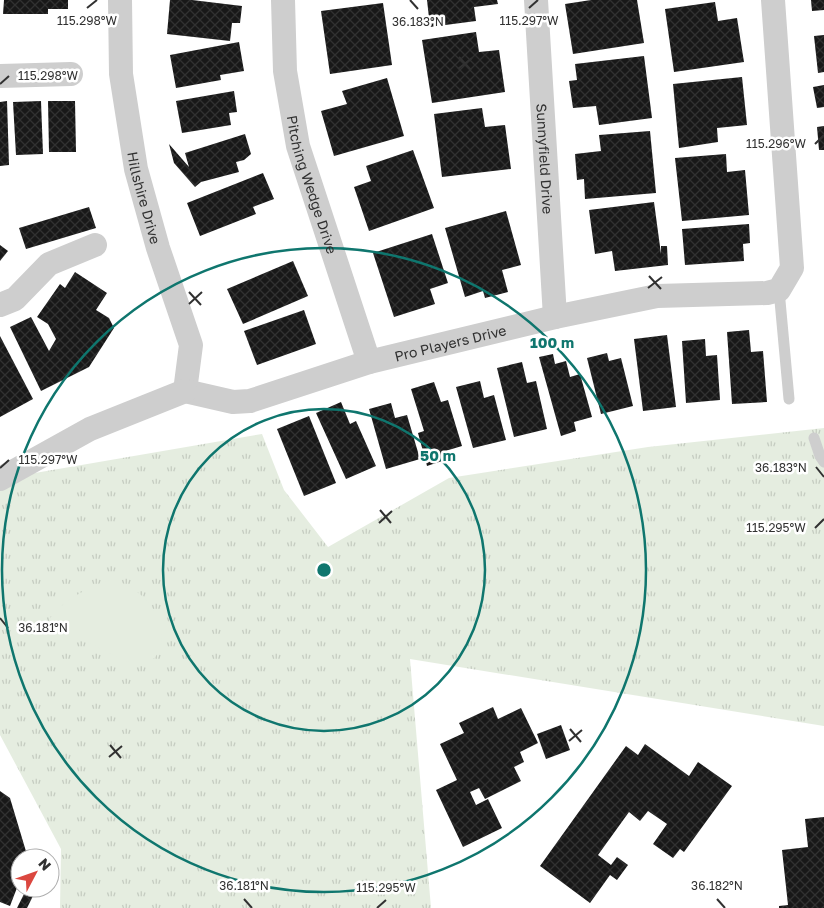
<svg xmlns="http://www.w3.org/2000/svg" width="824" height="908" viewBox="0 0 824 908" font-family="'Golos Text',sans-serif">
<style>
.grass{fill:url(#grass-tufts)}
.pitch{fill:#e5ede0}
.building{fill:url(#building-cross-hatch)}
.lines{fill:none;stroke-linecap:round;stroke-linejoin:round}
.service{stroke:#cecece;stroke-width:11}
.minor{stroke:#cecece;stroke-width:24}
.ticks{fill:none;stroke:#313131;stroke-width:2}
.ring{fill:none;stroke:#0f766e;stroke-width:2.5}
.labels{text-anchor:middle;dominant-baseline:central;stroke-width:5;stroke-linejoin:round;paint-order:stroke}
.street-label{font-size:14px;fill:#313131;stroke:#fff}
.ticks-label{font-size:12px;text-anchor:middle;fill:#313131;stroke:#fff;stroke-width:5;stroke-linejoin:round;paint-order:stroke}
.centre{fill:#0f766e;stroke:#fff;stroke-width:2.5}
.ring-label{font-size:15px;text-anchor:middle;font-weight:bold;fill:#0f766e;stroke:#fff;stroke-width:5;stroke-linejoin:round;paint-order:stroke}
</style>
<defs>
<pattern id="grass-tufts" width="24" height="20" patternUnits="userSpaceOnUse" patternTransform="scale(1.25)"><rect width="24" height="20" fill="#e5ede0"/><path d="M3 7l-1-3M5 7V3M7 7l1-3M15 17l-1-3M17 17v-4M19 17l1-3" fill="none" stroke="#c5ccc1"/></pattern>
<pattern id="building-cross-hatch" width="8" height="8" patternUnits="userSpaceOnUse" patternTransform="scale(1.25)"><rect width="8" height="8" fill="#181818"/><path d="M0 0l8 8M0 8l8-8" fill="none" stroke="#313131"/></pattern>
</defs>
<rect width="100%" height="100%" fill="#fff"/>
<path class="grass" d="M824 428V726L410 659 431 908H60L61 849 0 735V479L262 434 284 490 328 547 449 478 648 447Z"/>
<path class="pitch" d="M110 580C139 583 173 621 159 651 144 682 107 648 86 642 76 639 61 643 53 636 29 616 95 583 110 580Z"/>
<g class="building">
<path d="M4 0H68V9H48V14H3Z"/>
<path d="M170 0H192L242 6 240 23H232L230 41 167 34Z"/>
<path d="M427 0H497L498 4 474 7 476 21 430 27Z"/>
<path d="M591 0H637L644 43 573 54 565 4Z"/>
<path d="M811 0H824V10L812 11Z"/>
<path d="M715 2 718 21 737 18 744 62 674 72 665 9Z"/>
<path d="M383 3 392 65 330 74 321 11Z"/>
<path d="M476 32 479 52 499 50 505 92 432 103 422 40Z"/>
<path d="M824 35V72L818 73 814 36Z"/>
<path d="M239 42 244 71 220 75 221 80 176 88 170 55Z"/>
<path d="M644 56 652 118 599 125 596 106 573 108 569 81 577 80 575 64Z"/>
<path d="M742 77 747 125 717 128 718 142 679 148 673 84Z"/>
<path d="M387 78 404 136 334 156 321 111 347 104 342 91Z"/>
<path d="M824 85V107L817 108 813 87Z"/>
<path d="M234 91 237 112 229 113 231 125 182 133 176 101Z"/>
<path d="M7 101 9 165 0 166V102Z"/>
<path d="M41 101 43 154 16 155 13 102Z"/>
<path d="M48 101H75L76 152H49Z"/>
<path d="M482 108 485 127 505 125 511 169 442 177 434 114Z"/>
<path d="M824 126V150H819L817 127Z"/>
<path d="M650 131 656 193 585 199 584 179 577 180 575 154 601 151 599 135Z"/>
<path d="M245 134 251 154 244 160 236 162 239 172 201 182 195 187 174 163 169 144 189 167 185 153Z"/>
<path d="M413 150 434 208 369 231 354 187 371 181 366 166Z"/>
<path d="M726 154 727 172 745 170 749 215 682 221 675 158Z"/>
<path d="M263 173 274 199 253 207 256 214 200 236 187 203Z"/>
<path d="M654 202 661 254V246H667L668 265 615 271 612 251 595 254 589 210Z"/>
<path d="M89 207 96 228 26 249 19 228Z"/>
<path d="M506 211 521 265 502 270 508 292 485 298 483 291 465 297 445 228Z"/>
<path d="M749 224 750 243 743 244 744 261 685 265 682 229Z"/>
<path d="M432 234 448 283 430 289 435 304 394 317 373 253Z"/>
<path d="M0 245 8 251 0 261Z"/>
<path d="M293 261 308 296 243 324 227 289Z"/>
<path d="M75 272 107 293 96 310 109 318 114 328 89 367 41 391 10 327 31 317 49 351 56 339 48 324 37 317 60 284 65 288Z"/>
<path d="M304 310 316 344 257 365 244 331Z"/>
<path d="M749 330 751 352 763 351 767 402 732 404 727 332Z"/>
<path d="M667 335 676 407 643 411 634 339Z"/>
<path d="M0 336 33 399 0 417Z"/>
<path d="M705 339 706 356 717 355 720 400 686 403 682 341Z"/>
<path d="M607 353 609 361 621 358 633 406 601 414 587 358Z"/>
<path d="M553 354 555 364 566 361 570 377 580 374 592 417 574 422 576 431 561 436 539 357Z"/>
<path d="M522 362 527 383 536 381 547 429 514 437 497 368Z"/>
<path d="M480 381 484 398 494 395 506 440 473 448 456 387Z"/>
<path d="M434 382 441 402 448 400 462 446 442 452 445 460 427 466 418 433 424 431 411 389Z"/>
<path d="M341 402 350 424 356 421 376 466 346 479 316 413Z"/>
<path d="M391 403 395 418 407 415 420 459 386 469 369 409Z"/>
<path d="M309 416 336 483 304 496 277 429Z"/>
<path d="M493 707 498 719 521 708 538 743 520 752 524 762 514 767 521 781 485 799 479 788 470 792 476 805 488 799 502 828 463 847 436 790 457 780 440 744 464 733 459 723Z"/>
<path d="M561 725 570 750 546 759 537 734Z"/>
<path d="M645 744 689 776 698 762 732 786 684 852 680 849 673 858 653 844 667 824 648 811 640 821 629 812 598 855 611 865 617 857 628 865 617 880 610 875 590 903 540 866 626 746 638 755Z"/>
<path d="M0 791 10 798 28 858H20V880L10 906 0 902Z"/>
<path d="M824 817V908H779V906L788 905 782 850 808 847 805 819Z"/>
<path d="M26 890 34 894 27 908H17Z"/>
</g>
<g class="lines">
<g class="service">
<path d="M779 290 789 399"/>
<path d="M814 438 820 456 824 462"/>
</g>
<g class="minor">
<path id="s1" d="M120 0 121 74 136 169 158 248 191 345 185 391"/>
<path id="s2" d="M283 0 285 71 298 146 369 362"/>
<path id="s3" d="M536 0 555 317"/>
<path d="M0 76 71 74"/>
<path d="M0 305 15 299 49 264 95 245"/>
<path id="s4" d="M185 391 233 402 250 401 369 362 555 317 657 296 767 293 779 290 792 268 773 0"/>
<path d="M0 479 90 429 185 391"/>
</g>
</g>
<path class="ticks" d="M410 0 418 9M87 8 97 0M529 8 538 0M459 57 471 70M458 69 472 58M0 84 9 76M815 144 824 135M649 276 661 289M648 288 662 277M189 292 201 305M189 304 202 292M816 467 824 477M0 468 9 460M380 510 391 523M379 523 392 511M815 528 824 519M0 618 8 628M570 729 581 742M569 741 582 730M110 745 121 758M109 757 122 746M244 899 252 908M717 899 725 908M377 908 386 900"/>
<g class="ring">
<circle cx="324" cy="570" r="161"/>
<circle cx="324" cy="570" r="322"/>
</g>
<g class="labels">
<g class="street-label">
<text stroke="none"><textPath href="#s3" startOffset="159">Sunnyfield Drive</textPath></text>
<text stroke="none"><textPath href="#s2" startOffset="188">Pitching Wedge Drive</textPath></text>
<text stroke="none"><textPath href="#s1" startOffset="200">Hillshire Drive</textPath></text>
<text stroke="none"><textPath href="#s4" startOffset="275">Pro Players Drive</textPath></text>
</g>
</g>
<g class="ticks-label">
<text x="87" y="25">115.298°W</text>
<text x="529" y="25">115.297°W</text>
<text x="418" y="26">36.183°N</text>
<text x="48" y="80">115.298°W</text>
<text x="776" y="148">115.296°W</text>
<text x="48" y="464">115.297°W</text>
<text x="781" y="472">36.183°N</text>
<text x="776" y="532">115.295°W</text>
<text x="43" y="632">36.181°N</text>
<text x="244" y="890">36.181°N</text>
<text x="717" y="890">36.182°N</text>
<text x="386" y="892">115.295°W</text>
</g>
<circle cx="324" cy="570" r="8" class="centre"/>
<g class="ring-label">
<text x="552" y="348">100 m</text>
<text x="438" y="461">50 m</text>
</g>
<g transform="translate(35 873) rotate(49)"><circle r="24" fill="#ffffff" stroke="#adadad"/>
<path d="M0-4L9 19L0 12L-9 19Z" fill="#db473f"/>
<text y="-8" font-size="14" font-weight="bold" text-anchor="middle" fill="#313131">N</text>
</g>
</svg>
